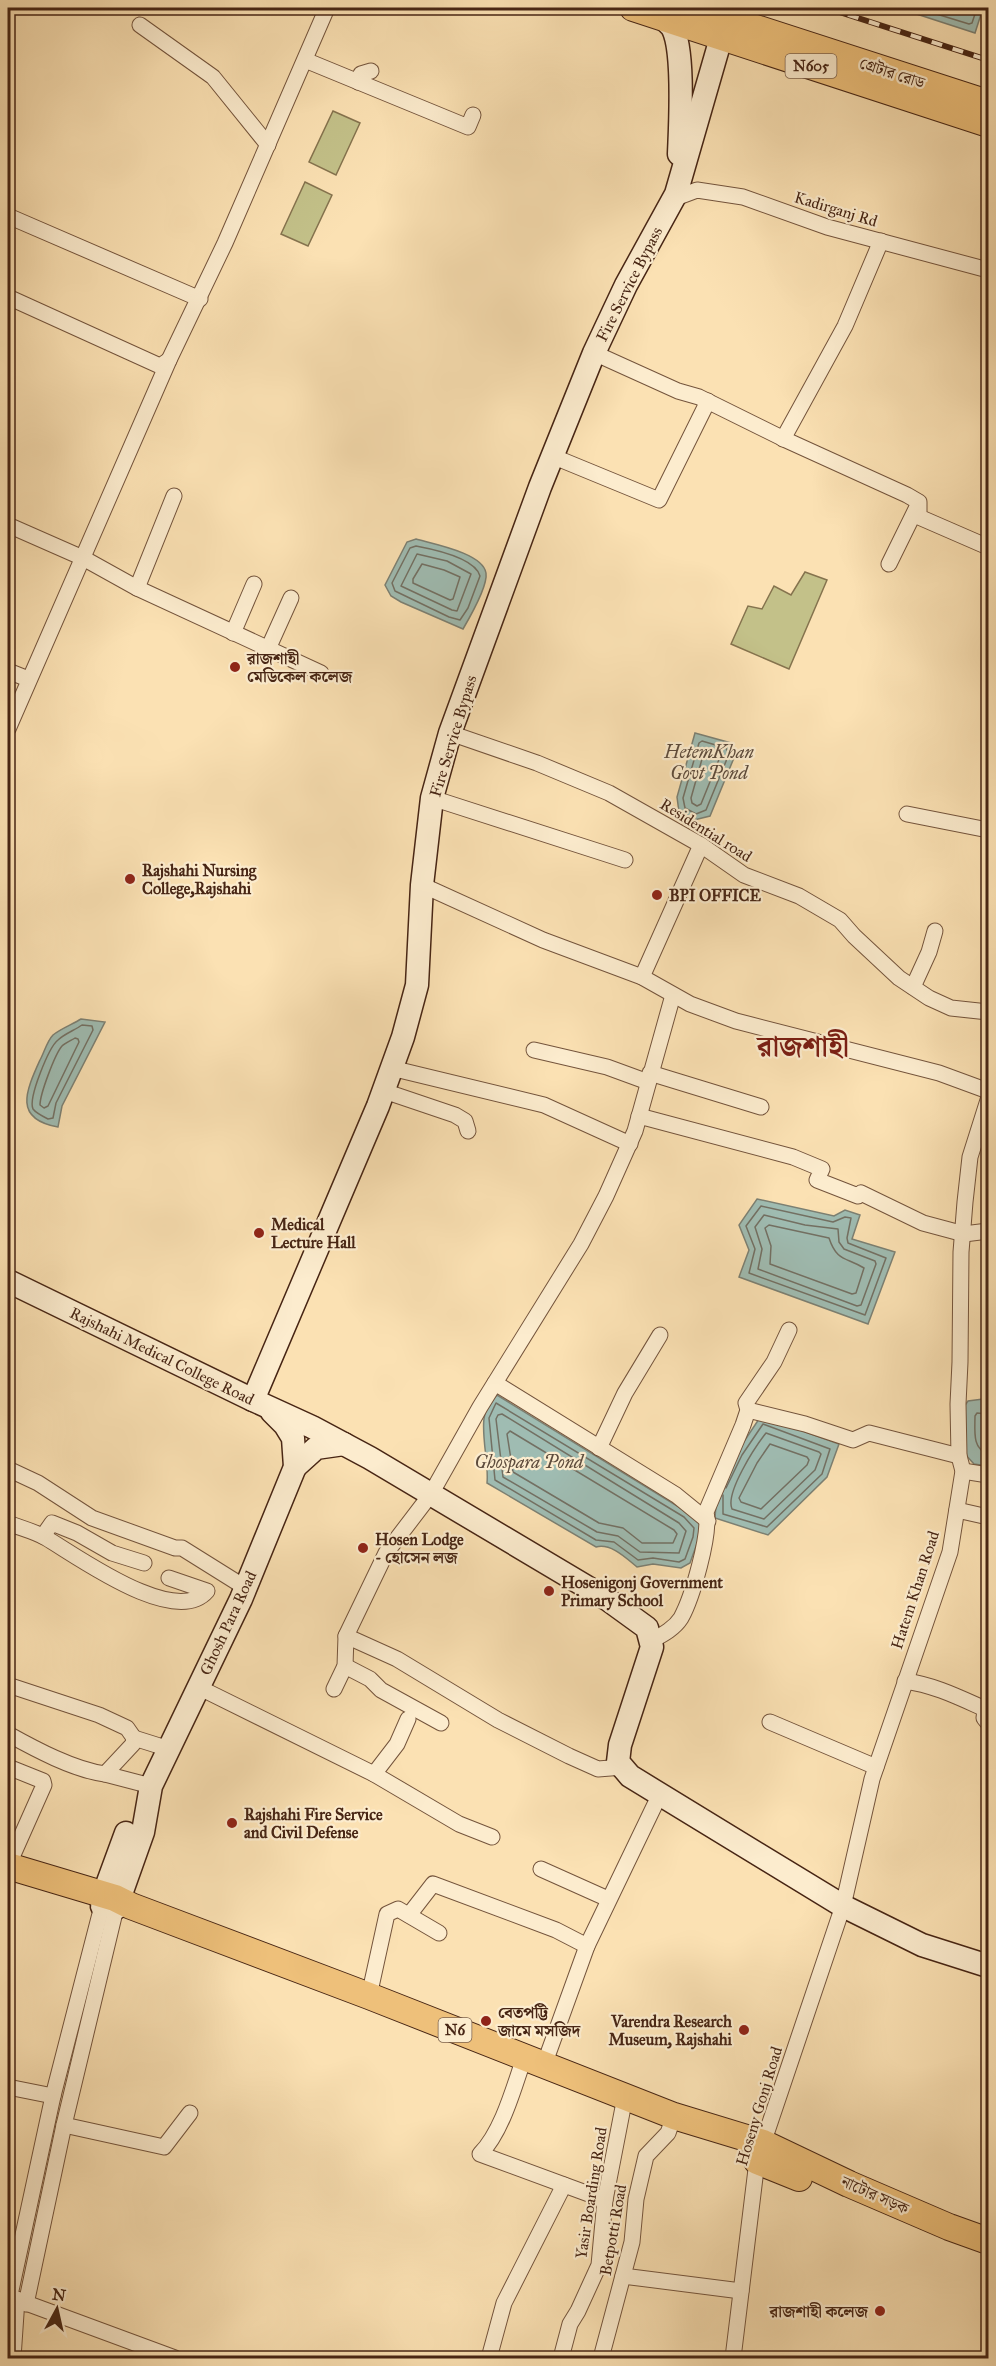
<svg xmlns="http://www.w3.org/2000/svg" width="996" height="2366" viewBox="0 0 996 2366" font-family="'IM FELL Great Primer','Noto Serif Bengali',serif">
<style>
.green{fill:#c3c189;stroke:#85734e;stroke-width:1.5}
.water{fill:#9fbcb2;stroke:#7c8073;stroke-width:1.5}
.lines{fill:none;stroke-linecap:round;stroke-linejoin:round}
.shore{stroke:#737063;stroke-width:1.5}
.minor-casing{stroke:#74543c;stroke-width:17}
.secondary-casing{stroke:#472514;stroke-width:25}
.trunk-casing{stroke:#472514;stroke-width:28}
.minor{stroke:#fcecce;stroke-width:15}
.secondary{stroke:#fcecce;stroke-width:22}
.trunk{stroke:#eec07a;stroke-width:26}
.rail-casing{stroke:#472514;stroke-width:6}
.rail{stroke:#fcecce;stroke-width:4;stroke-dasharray:11;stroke-linecap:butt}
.poi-dot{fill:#8f2418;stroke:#fcecce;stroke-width:2}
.labels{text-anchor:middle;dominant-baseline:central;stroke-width:4.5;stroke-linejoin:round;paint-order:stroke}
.shield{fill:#fcecce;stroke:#7d614c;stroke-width:1.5}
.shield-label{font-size:15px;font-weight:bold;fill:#472514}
.street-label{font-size:16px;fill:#472514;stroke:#fcecce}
.poi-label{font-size:16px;font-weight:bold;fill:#472514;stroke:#fcecce;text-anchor:start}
.water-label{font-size:18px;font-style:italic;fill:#5d4b3c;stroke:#fcecce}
.town-label{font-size:28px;font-weight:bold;fill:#7a1f14;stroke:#fcecce}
</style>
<rect width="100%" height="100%" fill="#fbe1b3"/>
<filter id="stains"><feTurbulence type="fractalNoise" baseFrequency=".00333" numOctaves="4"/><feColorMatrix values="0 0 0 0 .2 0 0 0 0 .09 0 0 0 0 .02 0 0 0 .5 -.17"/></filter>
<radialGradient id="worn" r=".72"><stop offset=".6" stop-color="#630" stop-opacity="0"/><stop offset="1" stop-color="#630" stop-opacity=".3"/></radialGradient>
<g class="green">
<path d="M333 111 360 123 336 175 309 162Z"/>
<path d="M305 182 332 195 308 246 281 234Z"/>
<path d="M805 572 827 580 789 669 731 644 748 606 762 609 774 586 791 595Z"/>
</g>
<g class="water">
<path d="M898 8H983L975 33Z"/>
<path d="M416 539C433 544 483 553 486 573 488 586 470 617 463 629L401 602 391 596 385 585 407 542Z"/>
<path d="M695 733 731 743 736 753 710 816 694 820 679 812 677 797Z"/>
<path d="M81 1019 105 1022 62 1106 58 1127C13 1119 26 1091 40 1060 44 1053 47 1041 53 1035 60 1029 73 1024 81 1019Z"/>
<path d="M757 1199 834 1216 845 1210 860 1215 852 1239 895 1252 868 1324 739 1277 749 1250 739 1225Z"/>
<path d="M497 1395 687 1512 701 1524 699 1538 690 1563 681 1568 653 1564 637 1567C626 1558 611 1543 596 1547L487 1483C490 1456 472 1411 497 1395Z"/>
<path d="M983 1399 988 1402V1466L974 1464 964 1453 961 1411 968 1401Z"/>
<path d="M761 1416 839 1444 827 1477 768 1535 715 1518 717 1492 737 1452Z"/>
</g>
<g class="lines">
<g class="shore">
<path d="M917 8 969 24 972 23 977 8"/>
<path d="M416 546C432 549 475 558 480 576L468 608 460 620 449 617 395 591 392 583 410 548Z"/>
<path d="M417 554 447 561 471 574 457 611 452 610 401 586Z"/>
<path d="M422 564 444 570 460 577 453 599 450 600 413 583V579Z"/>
<path d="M702 741 726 748 729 754 706 810 696 814 685 808 683 798 699 743Z"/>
<path d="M707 750 718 754 720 757 701 804 697 806 692 803 691 798 704 752Z"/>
<path d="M82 1025 92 1026 93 1030 56 1103 53 1118 48 1119C44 1117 36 1113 33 1109 28 1098 49 1047 58 1040 64 1034 75 1030 82 1025Z"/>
<path d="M75 1038 78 1039 79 1042 48 1106 44 1108 40 1105C40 1094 55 1054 62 1046 65 1043 72 1040 75 1038Z"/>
<path d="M761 1206 833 1222 845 1217 851 1218 847 1238 848 1243 886 1258 865 1315 749 1273 755 1249 746 1226Z"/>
<path d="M764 1215 805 1225 838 1229 839 1242 844 1249 875 1261 876 1264 861 1305 857 1306 758 1269 762 1249 755 1227Z"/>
<path d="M769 1225 829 1238C837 1262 846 1257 864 1268L856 1293 852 1294 770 1264 771 1246 765 1228Z"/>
<path d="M496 1403 684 1517 694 1528 693 1537 685 1559 679 1562 653 1558 638 1560 614 1542 596 1540 495 1480 489 1418Z"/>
<path d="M502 1414 679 1523 686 1531 679 1553 640 1552 618 1536 597 1532 503 1477 496 1419 498 1415Z"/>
<path d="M988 1414 977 1413 975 1416C975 1430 972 1450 988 1453"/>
<path d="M510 1431 674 1530 677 1534 673 1543H642L623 1528 599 1523 513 1472 507 1434Z"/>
<path d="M766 1433 819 1452 821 1454 815 1470 764 1519 732 1509C725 1493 755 1447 766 1433Z"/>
<path d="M770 1444 807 1457 809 1460 807 1465 761 1509 741 1502 739 1498 757 1463Z"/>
<path d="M723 1495V1514L767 1527 822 1474 830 1449 763 1424 742 1455 726 1488"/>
</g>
<g class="minor-casing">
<g id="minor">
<path d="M140 25 213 77 268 145"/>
<path d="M305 60 468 127 473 115"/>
<path d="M358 82 361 74 371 71"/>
<path d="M673 199 697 190 743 197 827 227 988 270"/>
<path d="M8 216 200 299"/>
<path d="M8 297 160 366 169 360"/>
<path d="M594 353 678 391 699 397 786 440 907 495 919 502V517L988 547"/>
<path d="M783 439 845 326 881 241"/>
<path d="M552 456 659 500 708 401"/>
<path d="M8 525 83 558 137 588 321 673"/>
<path d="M889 564 918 505"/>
<path d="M137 588 174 496"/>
<path d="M233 633 254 584"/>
<path d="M268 649 291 598"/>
<path d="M8 671 28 679"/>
<path d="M8 729 169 360 225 243 327 8"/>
<path d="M450 733 537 763 609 793 701 845 744 875 799 896 840 920 854 936 899 978 929 998 951 1008 988 1012"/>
<path d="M432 798 625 860"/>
<path d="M907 814 988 830"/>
<path d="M422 885 543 940 642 977 690 1004 736 1021 939 1073 988 1091"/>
<path d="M642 977 701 845"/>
<path d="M913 987 929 952 935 931"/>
<path d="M534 1050 607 1067 648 1082"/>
<path d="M391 1068 544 1105 630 1144"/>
<path d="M650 1073 761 1107"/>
<path d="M384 1091 455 1115 465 1121 468 1131"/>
<path d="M639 1116 793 1157 822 1169 817 1180 858 1196 861 1193 923 1223 964 1234 988 1231"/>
<path d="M495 1383 676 1495 708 1521"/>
<path d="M748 1410 805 1424 853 1440 869 1433 959 1456"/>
<path d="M599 1448 625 1393 660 1335"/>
<path d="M8 1469 38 1483 92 1518 175 1548H182L246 1588"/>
<path d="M963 1471 988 1475"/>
<path d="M957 1510 988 1517"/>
<path d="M8 1523C20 1528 34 1531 46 1538 77 1556 175 1628 207 1591L169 1578"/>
<path d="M43 1536 52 1523 77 1533 112 1553 144 1563"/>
<path d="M346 1636 397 1659 498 1720 569 1756 598 1769 623 1767"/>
<path d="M651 1641C662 1635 674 1629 681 1618 692 1598 711 1534 706 1512L743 1425 748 1410 746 1403 774 1362 789 1330"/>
<path d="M345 1666 370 1679 381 1690 441 1723"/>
<path d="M905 1681C934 1685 958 1697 985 1709L984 1718 988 1723"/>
<path d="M8 1685 99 1715 127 1728 134 1738 133 1744 105 1774C74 1770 35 1749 8 1734"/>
<path d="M198 1687 374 1774 459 1824 492 1837"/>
<path d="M334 1689 345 1666 346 1636 386 1553 431 1494 480 1407 581 1244 606 1196 635 1131 673 995"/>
<path d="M770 1722 876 1767"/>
<path d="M134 1738 169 1749"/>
<path d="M8 1767 43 1781 44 1785 8 1866"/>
<path d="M105 1774 151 1786"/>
<path d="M374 1774 397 1744 408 1719"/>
<path d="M541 1869 608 1899"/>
<path d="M409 1915 433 1884 556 1930 587 1946"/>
<path d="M369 1996 387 1914 398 1909 439 1933"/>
<path d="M524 2058C514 2087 502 2132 480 2154L605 2200"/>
<path d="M544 2065 587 1946 660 1794"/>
<path d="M8 2087 53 2096"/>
<path d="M64 2125 164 2147 190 2113"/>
<path d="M623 2276 741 2291"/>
<path d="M10 2295 53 2096 102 1906"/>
<path d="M18 2300 175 2358"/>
<path d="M26 2304 64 2125 116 1908"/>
<path d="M13 2358 17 2299"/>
<path d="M489 2358 504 2303 564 2185"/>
<path d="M561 2358 570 2324 578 2311 599 2265 605 2200 625 2097"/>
<path d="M601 2358 632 2242 636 2199 646 2156 668 2133 674 2116"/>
<path d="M733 2358 757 2161 843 1906 872 1779 950 1552 963 1471 959 1456 958 1404 960 1362 961 1252 965 1202 970 1157 988 1100"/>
</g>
</g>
<g class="secondary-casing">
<g id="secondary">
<path d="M662 17C665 20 669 24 672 27 685 50 680 126 679 154"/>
<path d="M8 1281 253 1400 312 1427 370 1458 607 1599 647 1628 652 1647 620 1745 618 1762 630 1776 843 1906 922 1945 988 1966"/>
<path d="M253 1400 378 1106 403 1037 417 985 422 885 432 798 450 733 540 487 594 353 626 285 676 194 721 38"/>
<path d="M295 1467 316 1448 344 1444"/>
<path d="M102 1906 108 1882 126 1833"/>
<path d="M116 1908 143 1832 151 1786 241 1599 295 1467 293 1438 285 1425 272 1412"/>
</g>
</g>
<g class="trunk-casing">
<g id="trunk">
<path d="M633 8 988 124"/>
<path d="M694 8 988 103"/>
<path d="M8 1866 115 1898 131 1906 369 1996 674 2116 763 2143 849 2184 949 2227 988 2241"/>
<path d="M757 2161 799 2178"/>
</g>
</g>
<use href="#minor" class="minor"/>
<use href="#secondary" class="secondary"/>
<use href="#trunk" class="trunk"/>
<g class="rail-casing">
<path id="rail" d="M827 8 988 60"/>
</g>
<use href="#rail" class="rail"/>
</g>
<g class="poi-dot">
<circle cx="235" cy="667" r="6"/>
<circle cx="130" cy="879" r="6"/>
<circle cx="657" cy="895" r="6"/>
<circle cx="259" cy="1233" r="6"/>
<circle cx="363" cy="1548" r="6"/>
<circle cx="549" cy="1591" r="6"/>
<circle cx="232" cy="1823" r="6"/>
<circle cx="486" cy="2021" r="6"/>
<circle cx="744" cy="2030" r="6"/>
<circle cx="880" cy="2311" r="6"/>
</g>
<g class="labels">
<g class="shield">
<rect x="785.5" y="54" width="51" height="24" rx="4.5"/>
<rect x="438.5" y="2018" width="33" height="24" rx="4.5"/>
</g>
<g class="shield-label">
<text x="811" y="66">N605</text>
<text x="455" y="2030">N6</text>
</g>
<g class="street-label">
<text transform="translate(892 73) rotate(18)">গ্রেটার রোড</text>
<text transform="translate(836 209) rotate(17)">Kadirganj Rd</text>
<text transform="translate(629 284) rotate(-63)">Fire Service Bypass</text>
<text transform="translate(453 736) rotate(-73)">Fire Service Bypass</text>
<text transform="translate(706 830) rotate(32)">Residential road</text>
<text transform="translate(162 1356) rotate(26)">Rajshahi Medical College Road</text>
<text transform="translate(915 1590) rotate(-72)">Hatem Khan Road</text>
<text transform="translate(228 1623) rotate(-65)">Ghosh Para Road</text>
<text transform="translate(759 2106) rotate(-73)">Hoseny Gonj Road</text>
<text transform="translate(591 2193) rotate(-81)">Yasir Boarding Road</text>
<text transform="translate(875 2195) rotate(24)">নাটোর সড়ক</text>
<text transform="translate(613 2230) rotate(-80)">Betpotti Road</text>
</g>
<g class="poi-label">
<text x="247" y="658">রাজশাহী<tspan x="247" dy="18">মেডিকেল কলেজ</tspan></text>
<text x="142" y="870">Rajshahi Nursing<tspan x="142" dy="18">College,Rajshahi</tspan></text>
<text x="669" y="895">BPI OFFICE</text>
<text x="271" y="1224">Medical<tspan x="271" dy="18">Lecture Hall</tspan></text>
<text x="375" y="1539">Hosen Lodge<tspan x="375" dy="18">- হোসেন লজ</tspan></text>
<text x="561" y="1582">Hosenigonj Government<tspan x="561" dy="18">Primary School</tspan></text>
<text x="244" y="1814">Rajshahi Fire Service<tspan x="244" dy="18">and Civil Defense</tspan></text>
<text x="498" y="2012">বেতপট্টি<tspan x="498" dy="18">জামে মসজিদ</tspan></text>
<text x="732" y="2021" text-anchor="end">Varendra Research<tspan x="732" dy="18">Museum, Rajshahi</tspan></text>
<text x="868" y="2311" text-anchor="end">রাজশাহী কলেজ</text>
</g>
<g class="water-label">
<text x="709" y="752">HetemKhan<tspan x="709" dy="21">Govt Pond</tspan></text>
<text x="529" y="1462">Ghospara Pond</text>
</g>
<g class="town-label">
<text x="803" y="1046">রাজশাহী</text>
</g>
</g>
<rect width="996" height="2366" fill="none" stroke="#fbe1b3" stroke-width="30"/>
<rect x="9" y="9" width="978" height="2348" fill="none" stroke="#472514" stroke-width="3"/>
<rect x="15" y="15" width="966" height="2336" fill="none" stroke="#472514" stroke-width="1.5"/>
<g transform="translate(57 2309) rotate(8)" stroke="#fcecce" stroke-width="4.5" paint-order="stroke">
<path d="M0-4.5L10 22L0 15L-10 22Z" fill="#472514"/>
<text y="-9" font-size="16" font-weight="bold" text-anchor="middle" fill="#472514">N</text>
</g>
<rect width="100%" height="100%" filter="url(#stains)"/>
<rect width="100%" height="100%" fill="url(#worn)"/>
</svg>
